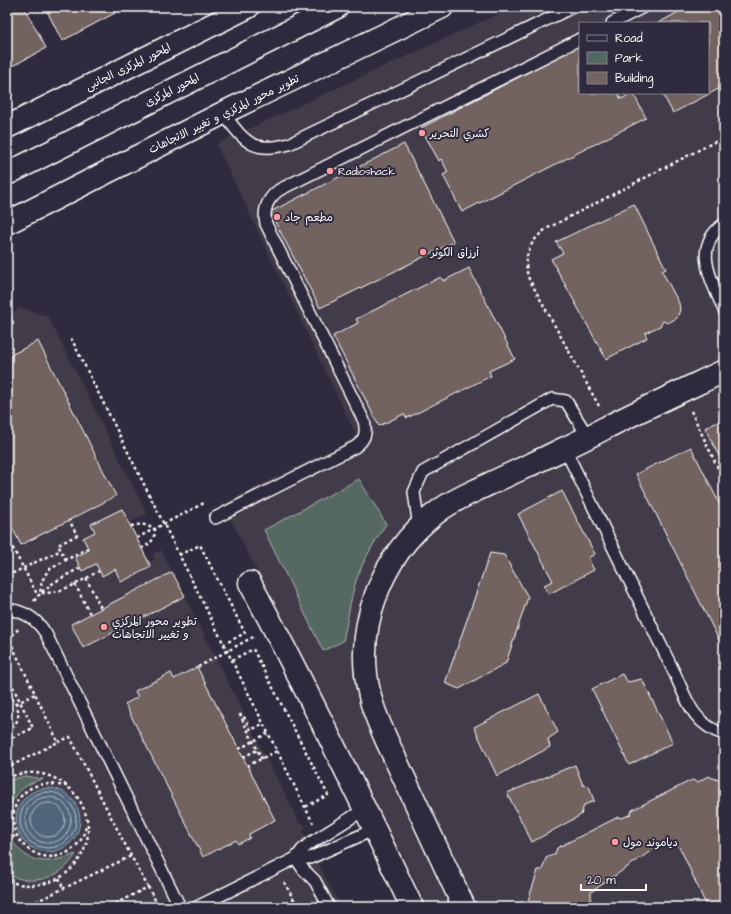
<svg xmlns="http://www.w3.org/2000/svg" width="731" height="914" viewBox="0 0 731 914" font-family="'Architects Daughter','Playpen Sans Arabic',sans-serif">
<style>
.built{fill:#433b48;fill-rule:evenodd}
.green{fill:#546862;stroke:#aab4b0}
.water{fill:#4f657a;stroke:#95a3af}
.lines{fill:none;stroke-linecap:round;stroke-linejoin:round}
.shore{stroke:#b9c1ca;stroke-width:1}
.building{fill:#726460;stroke:#fff}
.service-casing{stroke:#fff;stroke-width:14}
.minor-casing{stroke:#fff;stroke-width:25}
.secondary-casing{stroke:#fff;stroke-width:25}
.path{stroke:#fff;stroke-width:2.5;stroke-dasharray:3 3;stroke-linecap:butt}
.service{stroke:#2f2a3d;stroke-width:11}
.minor{stroke:#2f2a3d;stroke-width:22}
.secondary{stroke:#2f2a3d;stroke-width:22}
.poi-dot{fill:#ff9aa2;stroke:#2f2a3d;stroke-width:1.5}
.labels{text-anchor:middle;dominant-baseline:central;stroke-width:4;stroke-linejoin:round;paint-order:stroke}
.street-label{font-size:11px;fill:#fff;stroke:#2f2a3d}
.poi-label{font-size:11px;fill:#fff;stroke:#2f2a3d;text-anchor:start}
</style>
<rect width="100%" height="100%" fill="#2f2a3d"/>
<filter id="ink" filterUnits="userSpaceOnUse"><feTurbulence type="fractalNoise" baseFrequency=".025" numOctaves="2"/><feDisplacementMap in="SourceGraphic" scale="8" xChannelSelector="R" yChannelSelector="G"/><feConvolveMatrix kernelMatrix="1 2 1 2 8 2 1 2 1" color-interpolation-filters="sRGB"/></filter>
<g filter="url(#ink)">
<g class="built">
<path d="M513 7H724V907H428L223 504 357 437 216 144ZM580 23H708V93H580Z"/>
<path d="M21 308 48 316 147 514 129 523 149 562 155 560 152 554 161 550 300 824 303 823 306 829 303 831 316 858 320 856 323 863 319 865 341 907H7V315Z"/>
</g>
<g class="green">
<path d="M359 479 386 524C375 541 364 559 357 578 350 598 348 620 343 641L323 651 264 530Z"/>
<path d="M25 776 43 779C38 780 33 782 28 785 11 795 3 816 11 834L7 836V781Z"/>
<path d="M13 842C31 867 51 863 76 854 62 879 32 887 7 874V846Z"/>
</g>
<circle class="water" cx="48" cy="820" r="32"/>
<g class="lines">
<g class="shore">
<circle cx="48" cy="820" r="28"/>
<circle cx="48" cy="820" r="23"/>
<circle cx="48" cy="820" r="17"/>
</g>
</g>
<g class="building">
<path d="M7 7H24L46 48 7 69Z"/>
<path d="M45 7H112L115 13 62 41Z"/>
<path d="M688 7H724V86L673 113 662 93H708V23H658Z"/>
<path d="M580 45V93H618L621 99 633 93 646 118 462 212 443 175 448 172 441 159 439 161 421 128Z"/>
<path d="M404 144 454 242 320 308 270 212Z"/>
<path d="M634 204 666 269 662 271 679 303 680 310 677 318 668 323 663 321 660 326 645 333 647 338 606 359 551 259 563 253 556 242Z"/>
<path d="M469 268 515 359 489 371 491 376 407 418 404 414 379 426 333 336 358 323 356 319 441 277 443 281Z"/>
<path d="M9 314 14 323 7 327V315Z"/>
<path d="M38 341 116 496 21 545 7 517V357Z"/>
<path d="M724 419V466L705 428Z"/>
<path d="M691 447 724 513V650L636 474Z"/>
<path d="M562 491 595 554 588 558 594 570 549 594 544 585 553 581 518 514Z"/>
<path d="M122 509 151 567 121 582 115 569 102 576 96 564 82 571 75 557 89 550 83 538 95 532 91 524Z"/>
<path d="M490 553 504 555 528 597 506 663 459 689 445 683Z"/>
<path d="M172 572 185 596 83 648 71 624Z"/>
<path d="M197 667 275 820 249 834 250 838 238 844 236 840 203 857 125 704 138 697 135 691 171 673 174 679Z"/>
<path d="M622 674 628 682 642 679 673 743 629 765 592 689Z"/>
<path d="M539 694 558 732 548 739 550 747 497 776 474 727Z"/>
<path d="M575 765 583 785 589 786 594 801 584 805 581 815 532 842 507 793Z"/>
<path d="M708 776 721 781 723 777 724 778V907H707L682 852 676 843 664 842 591 892V904L594 907H526L538 870H542L546 858 555 854 557 848 618 817 622 818 631 814 632 810 692 780 698 782Z"/>
</g>
<g class="lines">
<g class="service-casing">
<g id="service">
<path d="M612 23 643 7"/>
<path d="M223 113C244 141 252 154 289 144L573 7"/>
<path d="M724 224C691 247 712 281 724 310"/>
<path d="M565 449 675 674C687 701 694 725 724 734"/>
<path d="M215 518 355 447C365 440 367 433 364 421L266 224C263 209 267 199 279 190L580 39"/>
<path d="M419 528 414 492 423 472 552 399 566 401 588 437"/>
<path d="M7 609C25 611 37 619 46 634L180 907"/>
<path d="M296 858 302 850 309 844 365 809"/>
<path d="M296 858 303 869 315 881 329 907"/>
<path d="M197 907 296 858H310L375 829"/>
</g>
</g>
<g class="minor-casing">
<g id="minor">
<path d="M7 127 248 7"/>
<path d="M250 583C307 689 360 798 412 907"/>
<path d="M464 907 386 739C380 725 373 711 370 696 353 628 381 555 436 513 452 500 471 493 489 484 514 472 539 461 563 449 579 442 594 434 609 426 647 407 686 389 724 371"/>
</g>
</g>
<g class="secondary-casing">
<g id="secondary">
<path d="M7 174 337 7"/>
<path d="M7 223 223 113 442 7"/>
</g>
</g>
<g class="path">
<path d="M71 338 313 823"/>
<path d="M599 406 528 277C523 257 529 242 546 229L724 137"/>
<path d="M691 411 724 481"/>
<path d="M131 526 142 524 155 529C155 539 151 544 142 548"/>
<path d="M7 537 38 596"/>
<path d="M137 538 206 502"/>
<path d="M88 548 48 570 42 581 40 593C62 594 81 581 99 571"/>
<path d="M179 555 200 545 245 633 224 644"/>
<path d="M66 560 58 545 77 535 69 520"/>
<path d="M7 576 61 550"/>
<path d="M86 578 101 608"/>
<path d="M75 584 90 614"/>
<path d="M34 601C46 585 63 577 80 568"/>
<path d="M7 635 58 742 7 768"/>
<path d="M7 639 14 634 19 628"/>
<path d="M232 660 253 649 328 795 305 807"/>
<path d="M198 667 253 637"/>
<path d="M7 678 8 677 33 728 7 740"/>
<path d="M7 694C21 704 23 722 7 732"/>
<path d="M16 704 35 694"/>
<path d="M58 742 70 737 131 856 148 887 109 907"/>
<path d="M239 749 268 733"/>
<path d="M243 757 257 750"/>
<path d="M262 759 240 715H243L251 730 263 724"/>
<path d="M247 766 277 751"/>
<path d="M7 778C64 753 116 824 71 869 64 876 55 881 46 883 33 886 19 886 7 880"/>
<path d="M67 786C58 785 48 783 39 785 29 787 20 795 16 804 0 846 54 877 80 841 83 837 85 830 87 824"/>
<path d="M7 840 15 836"/>
<path d="M59 878 63 888"/>
<path d="M284 882 298 907"/>
<path d="M148 887 159 907"/>
<path d="M25 907 131 856"/>
</g>
<use href="#service" class="service"/>
<use href="#minor" class="minor"/>
<use href="#secondary" class="secondary"/>
</g>
</g>
<g class="poi-dot">
<circle cx="422" cy="133" r="4"/>
<circle cx="330" cy="171" r="4"/>
<circle cx="277" cy="217" r="4"/>
<circle cx="423" cy="252" r="4"/>
<circle cx="104" cy="627" r="4"/>
<circle cx="615" cy="842" r="4"/>
</g>
<g class="labels">
<g class="street-label">
<text transform="translate(128 67) rotate(-26)">المحور المركزى الجانبى</text>
<text transform="translate(172 90) rotate(-27)">المحور المركزى</text>
<text transform="translate(224 114) rotate(-26)">تطوير محور المركزي و تغيير الاتجاهات</text>
</g>
<g class="poi-label">
<text x="430" y="133">كشري التحرير</text>
<text x="338" y="171">Radioshack</text>
<text x="285" y="217">مطعم جاد</text>
<text x="431" y="252">أرزاق الكوثر</text>
<text x="112" y="621">تطوير محور المركزي<tspan x="112" dy="13">و تغيير الاتجاهات</tspan></text>
<text x="623" y="842">دياموند مول</text>
</g>
</g>
<rect width="731" height="914" fill="none" stroke="#2f2a3d" stroke-width="24"/>
<rect x="12" y="12" width="707" height="890" fill="none" stroke="#fff" stroke-width="1.5" filter="url(#ink)"/>
<rect x="579" y="22" width="130" height="72" fill="#2f2a3d" stroke="#827f8b"/>
<rect x="587" y="35" width="20" height="6" fill="#2f2a3d" stroke="#827f8b"/>
<text x="615" y="42" font-size="12" fill="#ffffff">Road</text>
<rect x="587" y="52" width="20" height="12" fill="#546862" stroke="#827f8b"/>
<text x="615" y="62" font-size="12" fill="#ffffff">Park</text>
<rect x="587" y="72" width="20" height="12" fill="#726460" stroke="#827f8b"/>
<text x="615" y="82" font-size="12" fill="#ffffff">Building</text>
<path d="M581 884v6h65v-6" fill="none" stroke="#ffffff" stroke-width="2"/>
<text x="587" y="884" font-size="12" fill="#ffffff" stroke="#2f2a3d" stroke-width="3" paint-order="stroke">20 m</text>
</svg>
